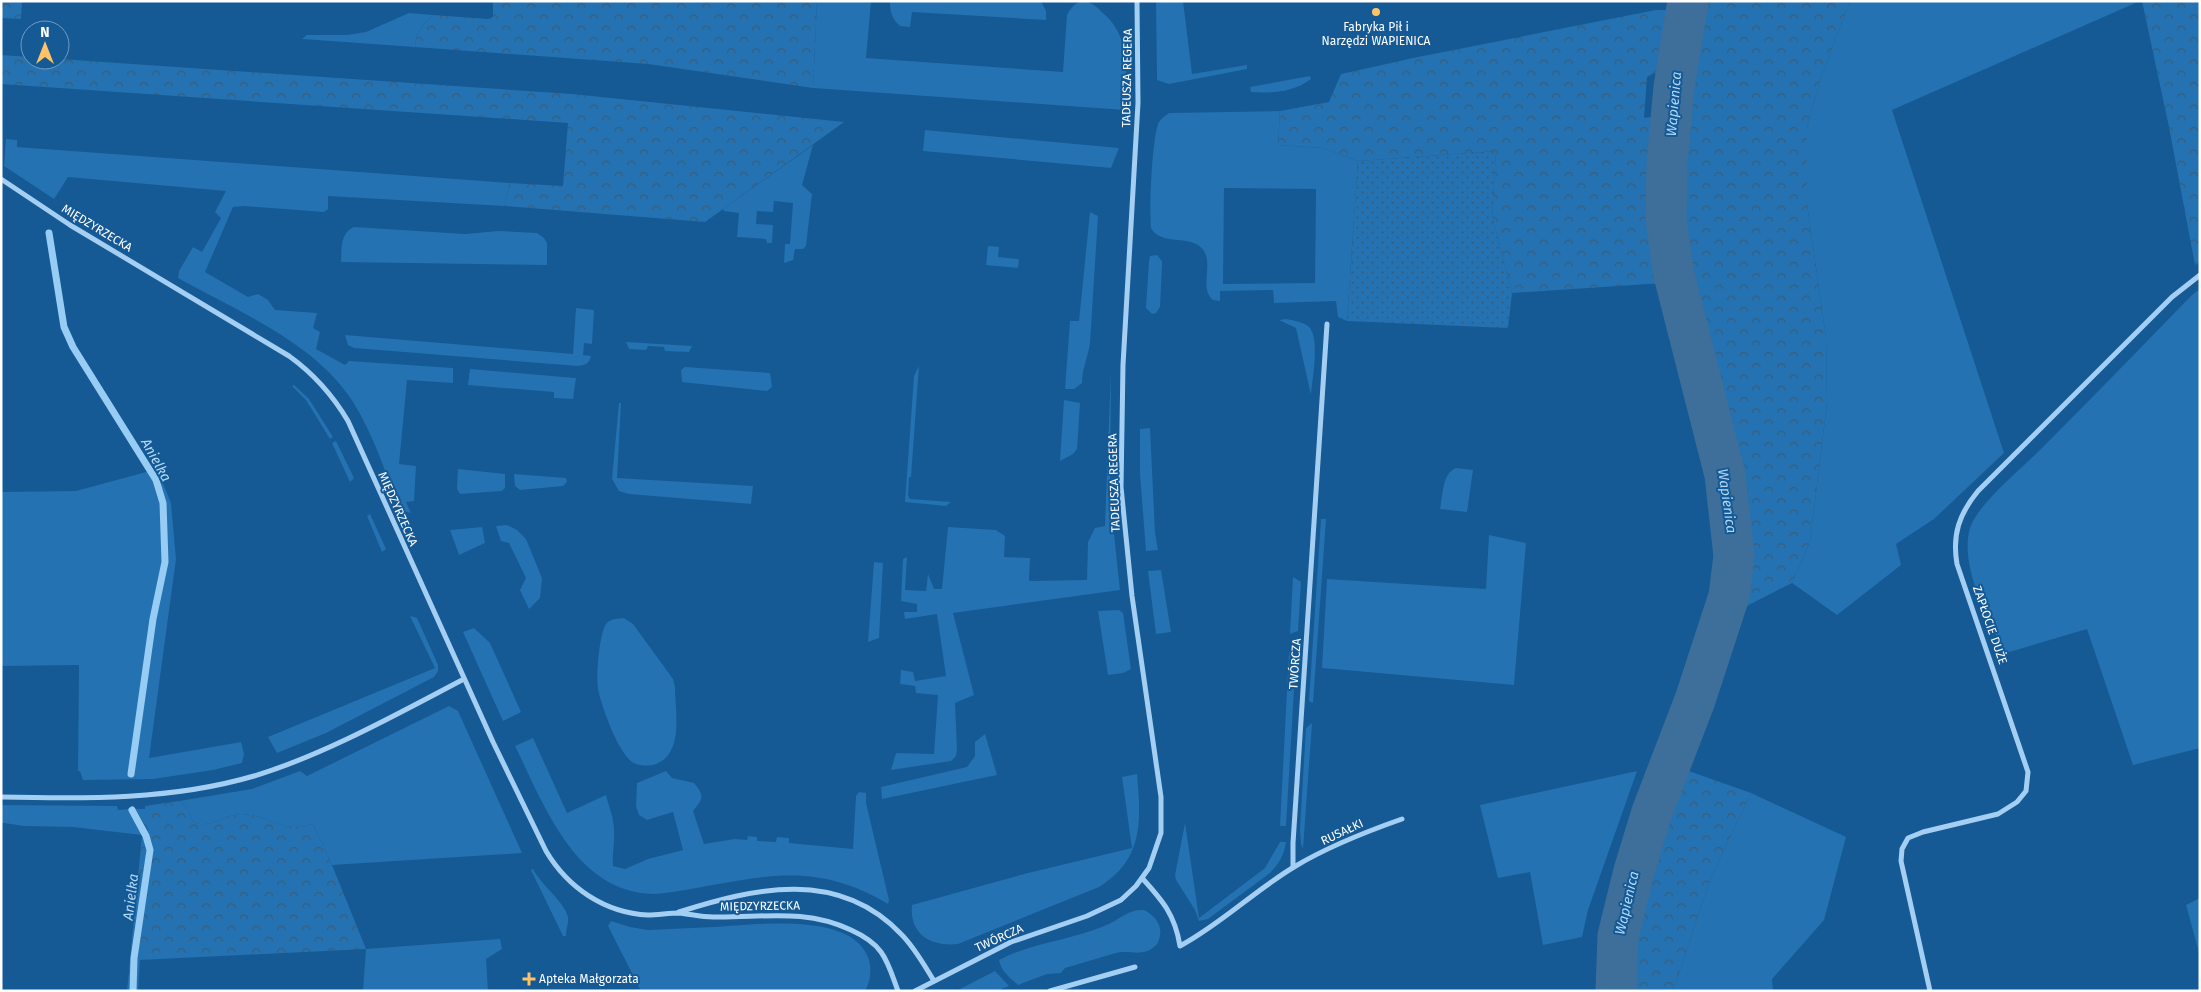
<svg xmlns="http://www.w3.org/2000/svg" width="2201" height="992" viewBox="0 0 2201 992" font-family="'Fira Sans',sans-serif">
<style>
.green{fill:#2472b1;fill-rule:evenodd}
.forest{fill:url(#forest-crowns)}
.garden{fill:url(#garden-dots)}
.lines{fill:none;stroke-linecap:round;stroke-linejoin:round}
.stream{stroke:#97ccf4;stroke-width:7}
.river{stroke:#3e6f9a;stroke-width:41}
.minor{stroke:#a5cff2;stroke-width:5}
.poi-dot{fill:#ffc365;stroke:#155995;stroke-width:2}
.labels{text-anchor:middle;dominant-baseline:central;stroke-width:4;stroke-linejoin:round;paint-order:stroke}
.poi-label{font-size:12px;fill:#fff;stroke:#155995}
.street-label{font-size:12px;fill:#fff;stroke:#155995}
.water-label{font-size:14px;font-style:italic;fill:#b1d9f8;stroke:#155995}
</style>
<defs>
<pattern id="forest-crowns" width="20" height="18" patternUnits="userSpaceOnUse" patternTransform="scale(1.25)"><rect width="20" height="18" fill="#2472b1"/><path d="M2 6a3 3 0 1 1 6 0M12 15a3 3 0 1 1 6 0" fill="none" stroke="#3a5d79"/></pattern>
<pattern id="garden-dots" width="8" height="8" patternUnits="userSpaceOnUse" patternTransform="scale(1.25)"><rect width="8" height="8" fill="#2472b1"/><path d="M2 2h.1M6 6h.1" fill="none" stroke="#3a5d79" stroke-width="1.8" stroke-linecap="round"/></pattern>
</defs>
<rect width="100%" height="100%" fill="#155995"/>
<g class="green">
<path d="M817 1H871L866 58 1063 72 1067 15C1072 6 1077 0 1088 2 1094 4 1100 10 1104 14 1132 38 1126 77 1125 110L813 88Z"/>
<path d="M890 1H1041L1046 11V20L912 12 910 27 900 26C892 19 890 12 890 1Z"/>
<path d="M1156 1H1183L1192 74 1247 65V69L1169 84 1157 80Z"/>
<path d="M1850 1H2140L1892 110 2004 453 1934 519 1896 544 1901 565 1837 615 1792 583 1810 541 1827 403 1826 338 1807 204V128L1820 80Z"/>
<path d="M409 13 433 15C422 25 416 32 415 47L302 39 307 35H347L366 32Z"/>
<path d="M1310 76 1311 79C1292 93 1273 93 1251 92L1250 87Z"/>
<path d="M1280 111 1278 145 1323 148 1358 161 1347 321 1338 317 1336 301 1274 303 1273 290 1220 291V301L1213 300C1199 288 1213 266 1204 251 1192 233 1161 247 1151 228 1149 208 1152 142 1158 124 1160 119 1165 116 1169 113ZM1224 188 1316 189 1315 283 1223 284Z"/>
<path d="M925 130 1119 148 1111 168 923 151Z"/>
<path d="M6 139 17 140V147L510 183 504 206 328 196V209L324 212 243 206 233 207 205 272 248 297 258 294 268 300 275 310 317 313 313 328 320 332 316 349 345 365 349 361 453 368V383L407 380 399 464 416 466 414 501 406 502 411 513 400 510C386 475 374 435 353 402 316 343 237 311 178 278L179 271 193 247 202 252 221 218 215 212 226 191 68 177 54 199 4 166Z"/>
<path d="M813 145 802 185 812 194 806 246 803 249H795L793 260 784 263 785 244H790L793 203 774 201 773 212 757 211 756 224 773 225 772 243H767L766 239 737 237 739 213 724 211 723 209Z"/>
<path d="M1090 212 1098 216 1090 343C1088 357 1082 369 1082 383L1074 389H1065L1070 321H1079Z"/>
<path d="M354 227 465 234 498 231 537 233 544 238 547 243V265L341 262C342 248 340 233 354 227Z"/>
<path d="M988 246 999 247 998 257 1019 259 1018 268 986 265Z"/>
<path d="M1157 255 1162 261V265L1160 307 1156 313 1152 314 1146 308 1149 261 1150 256Z"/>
<path d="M2200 289V748L2133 765 2087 629 2006 653C1988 620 1959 566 1970 528 1978 503 2025 466 2044 446 2094 396 2143 345 2193 294Z"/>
<path d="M576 308 594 310 592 344 584 343 583 355 591 356C589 364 585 365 578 366L354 348 348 345 345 335 573 354Z"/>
<path d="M1286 319C1293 320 1302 322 1308 326 1321 336 1312 380 1311 395L1296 328 1279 320Z"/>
<path d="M626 342 692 346 689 352 665 351 664 347 648 346 646 350 629 349Z"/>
<path d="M919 366 911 477H909L908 496 910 499 951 502 946 506 905 502 914 376Z"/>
<path d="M685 367 770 373 772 387 767 391 682 382 681 370Z"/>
<path d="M470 369 576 378 573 399 554 398V392L468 385Z"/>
<path d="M1111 369 1110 497 1120 590 953 613 974 695 955 703 957 750 956 756 951 761 891 770 896 753 934 754 938 695 916 693 915 686 900 684 901 670 913 672 915 681 946 676 937 614 905 619 904 612H917V604L901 601 903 559 907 557 905 590 926 591 928 574 934 589H942L948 527 996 530 1005 536 1004 557 1030 558 1029 581 1087 580 1088 542 1095 528 1105 526Z"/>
<path d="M294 385 309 399 333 437 330 439 306 400 292 386Z"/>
<path d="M1064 400 1080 403 1077 449 1073 454 1060 461Z"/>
<path d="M619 403H621L617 478 753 486 751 504 629 494 619 491 612 479Z"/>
<path d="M1150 428 1155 533 1158 550 1146 551 1140 474V429Z"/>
<path d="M336 441 354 478 350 482 332 443Z"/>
<path d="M1456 468 1473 470 1467 512 1440 509C1443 496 1442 473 1456 468Z"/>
<path d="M157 469 171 503 176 559 149 758 241 742 244 754 242 763 213 770 153 779 83 780 80 771H78L79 665 1 666V492L76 491Z"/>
<path d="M458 469 505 474V488L502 491 460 494 457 489Z"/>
<path d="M514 474 566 478 567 482 563 486 520 490 515 486Z"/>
<path d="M370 514 386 549 382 552 367 516Z"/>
<path d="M1321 519H1326L1313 703 1309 701Z"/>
<path d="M507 525 517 530 526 539 542 578 540 598 529 609 520 590 526 578 509 543 501 541 496 526Z"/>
<path d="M482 527 485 543 459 555 450 530Z"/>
<path d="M1489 535 1526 543 1514 685 1322 668 1327 579 1486 589Z"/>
<path d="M874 562 883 563 879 638 868 642Z"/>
<path d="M1161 570 1171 632 1156 634 1148 571Z"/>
<path d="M1293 577 1301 582 1298 631 1290 634Z"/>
<path d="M1119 610 1123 613 1131 669 1123 673 1108 675 1098 611Z"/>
<path d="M410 616 417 618 438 665V671L434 677 326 733 277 753 268 737 435 668Z"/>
<path d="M624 618 633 624 673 679 675 687C675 711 685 756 653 765 648 766 640 766 634 763 619 756 601 705 598 689 596 676 599 635 606 624 611 618 617 619 624 618Z"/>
<path d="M474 628 490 643 521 712 503 721 463 632Z"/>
<path d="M1289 652 1296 656 1286 826H1280Z"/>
<path d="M449 706 458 711 522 853 332 865 313 824C280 834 271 815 241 814 224 814 209 830 193 822L187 807 179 801 252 789 300 771 307 776Z"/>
<path d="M1312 723 1303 849 1301 844 1300 829 1306 728Z"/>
<path d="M985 734 997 775 882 799 881 787 967 767 975 756V742Z"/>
<path d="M533 738 567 813 606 795C609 807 614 818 614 830 615 841 612 854 613 866L625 869 648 859 683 850 673 812 647 820 639 815 636 806 637 783 666 771 672 778 694 783C705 796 703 799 693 811L704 844 735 839 747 840 748 836 757 837V841L776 842 777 837 789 838V843L853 849 856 796 859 792 866 793V803L889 900 888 904C803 853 745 884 656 894 576 894 545 807 515 746Z"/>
<path d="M1637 771 1588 910 1582 937 1543 945 1530 872 1498 878 1480 805Z"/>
<path d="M1137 774C1141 821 1144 859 1099 887L958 944C931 947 909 934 912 905L1028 873 1132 848 1122 777Z"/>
<path d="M1751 793 1846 837 1824 920 1772 979 1773 991H1673L1711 877Z"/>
<path d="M1 805 117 806 118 810 129 809 142 835 73 827 24 826 4 823H1Z"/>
<path d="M1185 823 1199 918 1265 868 1280 842H1286C1284 855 1279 864 1270 873L1208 919 1199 921 1195 910 1176 880 1175 875Z"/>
<path d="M533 869C541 885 564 901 568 917 569 923 566 929 566 936H563L531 870Z"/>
<path d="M2200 898V956L2186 905Z"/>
<path d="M1144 910C1158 917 1165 930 1157 944 1143 959 1131 949 1116 953 1099 958 1082 963 1065 968L1061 973 1047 974 1018 985C1010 978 1001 971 999 960 1033 942 1074 940 1109 924 1121 918 1129 909 1144 910Z"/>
<path d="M611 921 630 927 648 930C670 929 692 928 714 927 753 925 850 911 868 957 872 968 871 981 865 991H641L608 926Z"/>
<path d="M500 939 502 949 486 959 488 991 363 990 366 949Z"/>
<path d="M995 971 1009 986 996 991H956Z"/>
</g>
<g class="forest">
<path d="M1 1H22L21 19 1 18Z"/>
<path d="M493 1H817L813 88 648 64 415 47C416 32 422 25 433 15L488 19 493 17Z"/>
<path d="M1706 1H1850L1820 80 1807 128V204L1826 338 1827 403 1810 541 1792 583 1733 613 1742 552 1733 464 1714 371 1691 295 1679 231 1676 195 1678 137 1688 71Z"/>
<path d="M2142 1H2200V262L2195 265 2169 127Z"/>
<path d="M1656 10H1670L1657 72 1647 77 1644 118 1656 116 1649 222 1664 283 1512 293 1492 215 1496 151 1358 161 1323 148 1278 145 1280 111 1329 102 1341 74 1418 57Z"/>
<path d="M1 55 30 57V60L60 59 572 94 844 122 705 222 504 206 510 183 563 186 568 123 1 84Z"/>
<path d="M1683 769 1751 793 1711 877 1673 991H1629C1629 971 1627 949 1631 929 1641 874 1662 821 1683 769Z"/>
<path d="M179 801 187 807 193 822C209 830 224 814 241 814 271 815 280 834 313 824L332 865 366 949 140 960 138 991H127L142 835 148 831 136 809H145V806Z"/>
</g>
<path class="garden" d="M1496 151 1492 215 1512 293 1508 328 1347 321 1358 161Z"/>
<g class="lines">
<g class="stream">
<path d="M49 233 64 327 73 347 156 480 163 503 165 562 153 619 131 774"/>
<path d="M132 810 146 836 150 850 134 958 133 991"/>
</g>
<path class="river" d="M1616 991 1618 936 1634 871 1652 812 1695 700 1729 596 1734 556 1725 475 1674 275 1666 220 1667 162 1674 87 1688 1"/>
<g class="minor">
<path d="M1 179 70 225 289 356C314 374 332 394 348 421L493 742 546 851C568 888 605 913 648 915 658 915 669 913 679 913 690 914 701 917 713 917 762 918 804 908 851 930 862 935 874 942 881 952 889 963 893 978 898 991"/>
<path d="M1 797C86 799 172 800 254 776 324 755 399 713 464 679"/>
<path d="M1293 867V843L1327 324"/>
<path d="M1142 878C1163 901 1175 915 1180 946 1221 924 1254 891 1294 867 1327 847 1365 832 1402 819"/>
<path d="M679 912C755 888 838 868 901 934 915 948 924 965 934 981"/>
<path d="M915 991 1011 942 1087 916 1121 900 1136 886 1149 868 1161 833V797L1132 596 1121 487 1123 365 1138 103 1137 1"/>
<path d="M1050 991 1135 967"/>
<path d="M1930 991 1901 861 1902 849 1908 838 1923 832 1998 814 2017 802 2026 791 2028 772 1957 564C1952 535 1959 514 1978 491L2172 297 2200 275"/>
</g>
</g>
<g class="poi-dot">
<circle cx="1376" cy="12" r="5"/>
<path d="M526.5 971.5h5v5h5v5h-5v5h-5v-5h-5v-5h5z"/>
</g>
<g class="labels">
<g class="poi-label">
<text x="1376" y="27">Fabryka Pił i<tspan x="1376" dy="14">Narzędzi WAPIENICA</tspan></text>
<text x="539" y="979" text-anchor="start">Apteka Małgorzata</text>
</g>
<g class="street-label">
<text transform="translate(1127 78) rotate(-89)">TADEUSZA REGERA</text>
<text transform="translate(97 228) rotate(31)">MIĘDZYRZECKA</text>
<text transform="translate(1114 483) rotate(-92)">TADEUSZA REGERA</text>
<text transform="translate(398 509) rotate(66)">MIĘDZYRZECKA</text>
<text transform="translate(1990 625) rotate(71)">ZAPŁOCIE DUŻE</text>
<text transform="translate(1295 664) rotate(-86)">TWÓRCZA</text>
<text transform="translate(1342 832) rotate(-25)">RUSAŁKI</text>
<text transform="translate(760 906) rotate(-1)">MIĘDZYRZECKA</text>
<text transform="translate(999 938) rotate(-24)">TWÓRCZA</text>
</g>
<g class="water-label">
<text transform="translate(1674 104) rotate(-85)">Wapienica</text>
<text transform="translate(156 460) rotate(61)">Anielka</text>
<text transform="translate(1727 501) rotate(82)">Wapienica</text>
<text transform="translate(131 897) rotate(-83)">Anielka</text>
<text transform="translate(1627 903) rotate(-77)">Wapienica</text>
</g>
</g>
<rect width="2201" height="992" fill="none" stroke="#ffffff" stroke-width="5"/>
<g transform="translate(45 45)"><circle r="24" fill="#155995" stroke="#739bbf"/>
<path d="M0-4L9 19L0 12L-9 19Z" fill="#ffc365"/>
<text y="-8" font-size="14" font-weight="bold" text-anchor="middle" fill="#ffffff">N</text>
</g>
</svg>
